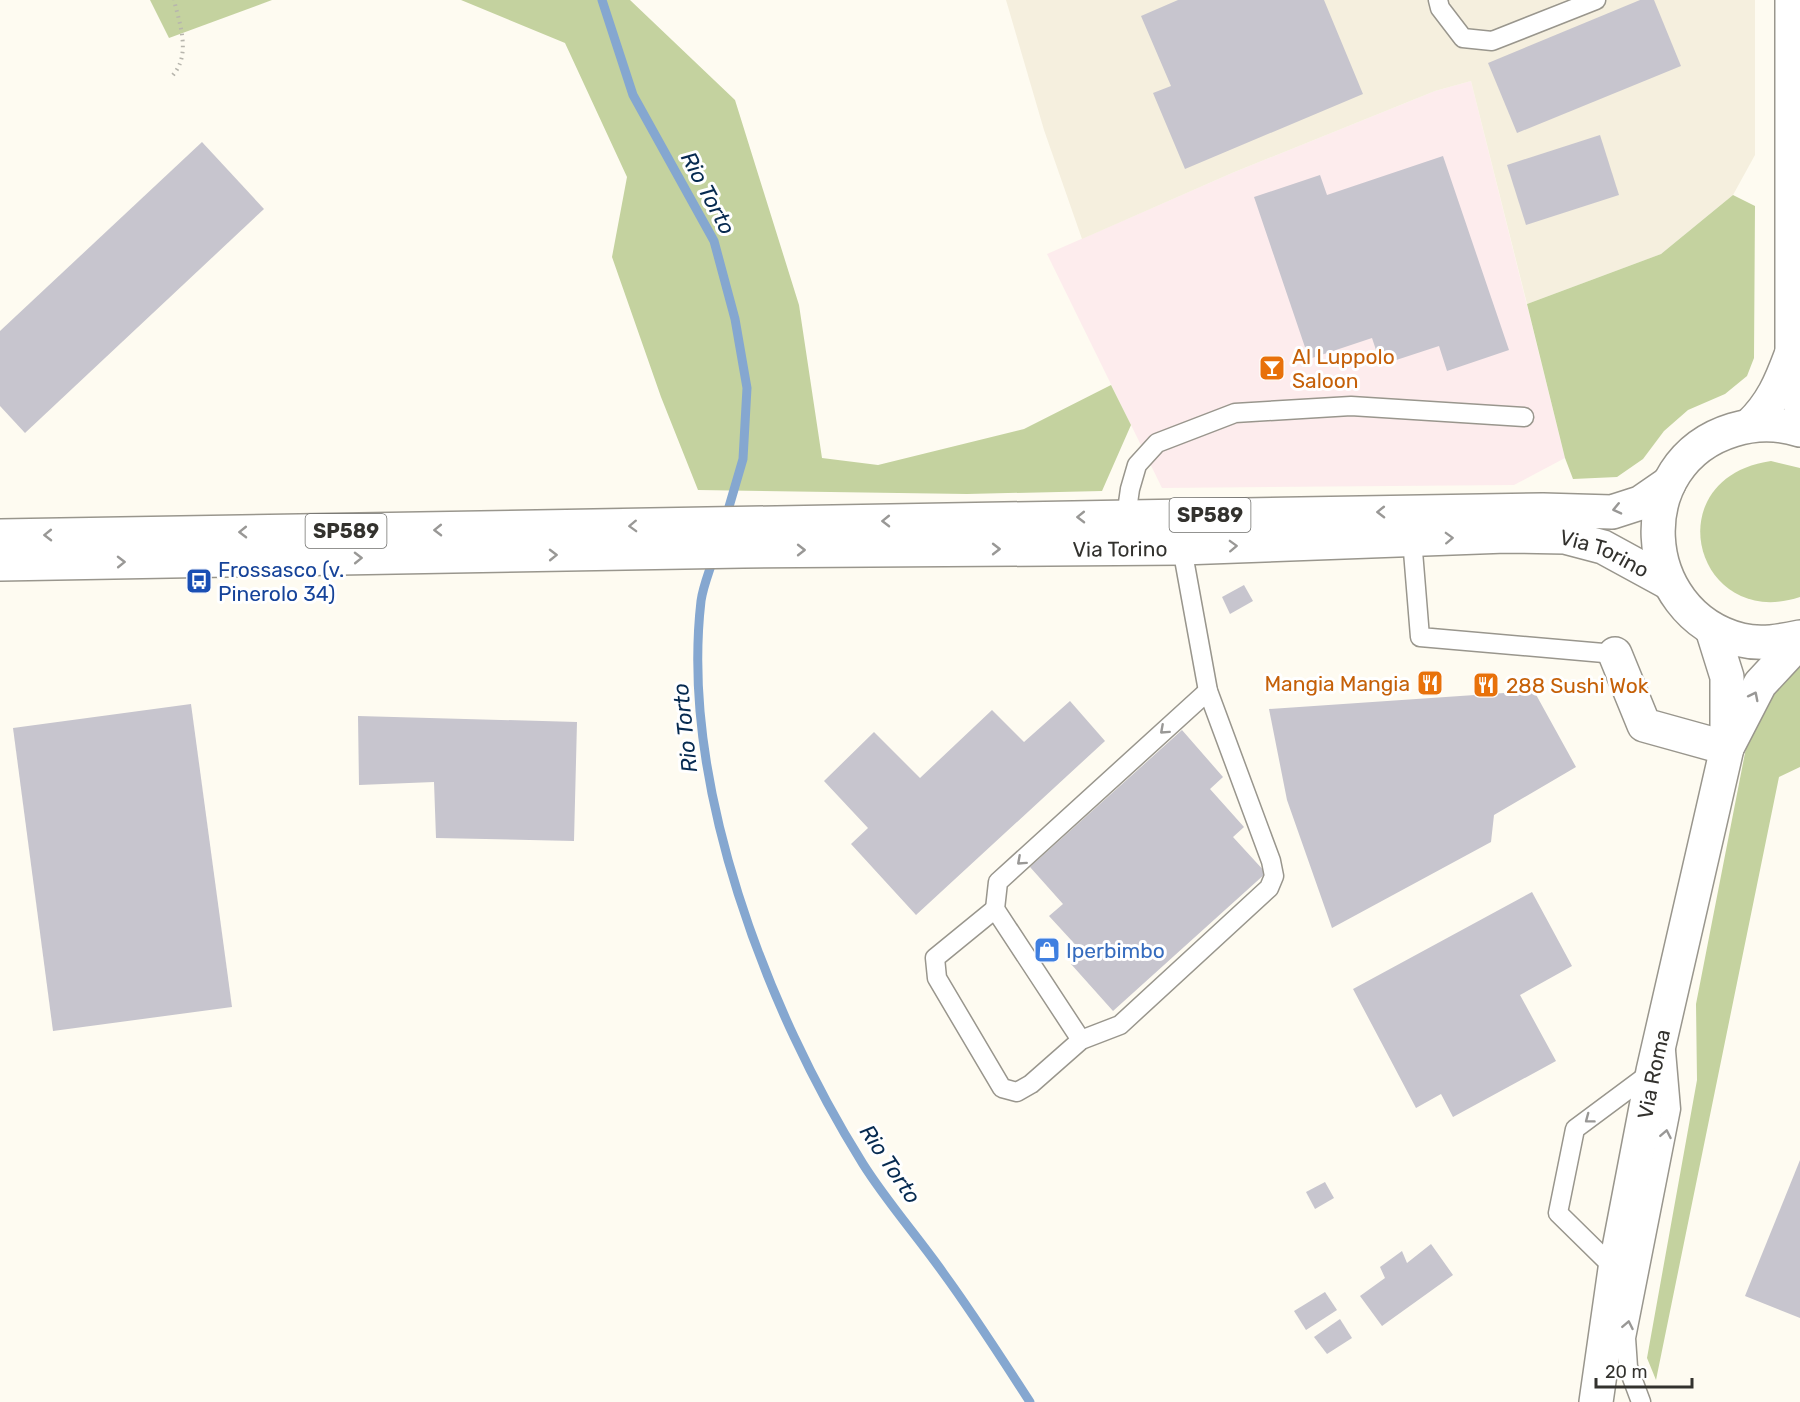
<svg xmlns="http://www.w3.org/2000/svg" width="1800" height="1402" viewBox="0 0 1800 1402" font-family="Rubik,sans-serif">
<style>
.commercial{fill:#fdeced}
.built{fill:#f5efde}
.green{fill:#c4d29f}
.lines{fill:none;stroke-linecap:round;stroke-linejoin:round}
.stream{stroke:#85a7d0;stroke-width:9}
.building{fill:#c7c5ce}
.service-casing{stroke:#99968d;stroke-width:21}
.minor-casing{stroke:#99968d;stroke-width:36}
.tertiary-casing{stroke:#99968d;stroke-width:36}
.primary-casing{stroke:#99968d;stroke-width:36}
.path{stroke:#b7b5ad;stroke-width:4;stroke-dasharray:1.5 4.5;stroke-linecap:butt}
.service{stroke:#fff;stroke-width:18}
.minor{stroke:#fff;stroke-width:33}
.tertiary{stroke:#fff;stroke-width:33}
.primary{stroke:#fff;stroke-width:33}
.oneway{stroke:#999896}
.labels{text-anchor:middle;dominant-baseline:central;stroke-width:6;stroke-linejoin:round;paint-order:stroke}
.shield{fill:#fff;stroke:#70706d;stroke-width:1.5}
.shield-label{font-size:20px;font-weight:bold;fill:#33322e}
.food-label{font-size:21px;fill:#c56008;stroke:#fff;text-anchor:start}
.street-label{font-size:21px;fill:#33322e;stroke:#fff}
.transit-label{font-size:21px;fill:#164399;stroke:#fff;text-anchor:start}
.shop-label{font-size:21px;fill:#366cbe;stroke:#fff;text-anchor:start}
.water-label{font-size:22px;font-style:italic;fill:#062a50;stroke:#fff}
</style>
<rect width="100%" height="100%" fill="#fefbf1"/>
<path class="commercial" d="M1471 81 1565 458 1514 485 1162 488 1047 254 1232 173 1435 91Z"/>
<path class="built" d="M1006 0H1755V155L1733 195 1661 254 1527 304 1471 81 1435 91 1232 173 1082 239 1044 130Z"/>
<g class="green">
<path d="M150 0H272L169 38Z"/>
<path d="M461 0H630L735 100 799 305 822 458 878 465 1024 429 1111 385 1131 425 1102 491 967 494 698 490 661 397 612 257 627 177 565 43Z"/>
<path d="M1733 195 1755 206 1754 358 1747 376 1725 394 1688 410 1664 431 1643 459 1617 477 1573 479 1565 458 1527 304 1661 254Z"/>
<path d="M1771 461 1800 468V597C1695 632 1654 478 1771 461Z"/>
<path d="M1800 661V767L1779 777 1656 1380 1647 1358 1697 1080 1696 1004 1752 717Z"/>
</g>
<g class="lines">
<g class="stream">
<path d="M602 0 633 95 714 241 735 319 747 388 743 459 726 517"/>
<path d="M714 556C710 570 703 586 701 601 680 784 767 1011 863 1164 887 1202 918 1237 944 1274 974 1315 1002 1359 1030 1402"/>
</g>
</g>
<g class="building">
<path d="M1178 0H1324L1363 94 1185 169 1153 93 1171 86 1141 16Z"/>
<path d="M1640 0H1654L1681 66 1517 133 1488 63Z"/>
<path d="M1600 135 1619 195 1526 225 1507 165Z"/>
<path d="M202 142 264 209 25 433 0 406V331Z"/>
<path d="M1443 156 1509 350 1447 371 1439 346 1381 365 1372 338 1309 359 1254 197 1320 175 1327 195Z"/>
<path d="M1244 585 1253 601 1230 614 1222 597Z"/>
<path d="M1534 691 1576 767 1494 815 1491 842 1332 928 1287 800 1269 709Z"/>
<path d="M1070 701 1105 741 916 915 851 844 868 828 824 781 874 732 920 778 992 710 1024 742Z"/>
<path d="M191 704 232 1007 53 1031 13 728Z"/>
<path d="M358 716 577 722 574 841 436 838 434 782 359 785Z"/>
<path d="M1182 730 1223 777 1210 789 1244 827 1233 837 1266 873 1113 1011 1071 964 1083 953 1049 916 1063 904 1030 867Z"/>
<path d="M1532 892 1572 966 1520 995 1556 1061 1453 1117 1441 1094 1416 1108 1353 989Z"/>
<path d="M1800 1160V1318L1745 1296Z"/>
<path d="M1325 1182 1334 1198 1315 1209 1306 1192Z"/>
<path d="M1431 1244 1453 1275 1382 1326 1360 1296 1385 1278 1380 1267 1402 1251 1407 1263Z"/>
<path d="M1325 1292 1337 1310 1306 1330 1294 1311Z"/>
<path d="M1340 1319 1352 1338 1327 1354 1314 1337Z"/>
</g>
<g class="lines">
<g class="service-casing">
<g id="service">
<path d="M1438 0 1440 8 1463 38 1492 41 1596 0"/>
<path d="M1126 517 1130 489 1137 465 1157 443 1235 413 1351 406 1524 417"/>
<path d="M1412 539 1420 637 1615 654"/>
<path d="M995 909 935 958 937 978 1002 1088 1017 1092 1031 1084 1081 1040 1120 1025 1269 888 1274 876 1271 861 1208 691 1182 548"/>
<path d="M1081 1040 995 909 998 882 1208 691"/>
<path d="M1615 1269 1558 1213 1575 1129 1653 1071"/>
<path d="M1641 1402 1628 1367 1626 1338 1671 1109 1666 1051"/>
</g>
</g>
<g class="minor-casing">
<path id="minor" d="M1615 654 1644 725 1727 748"/>
</g>
<g class="tertiary-casing">
<g id="tertiary">
<path d="M1792 0V350L1800 404"/>
<path d="M1750 425C1772 404 1781 382 1791 355"/>
<path d="M1729 744 1760 684 1800 641"/>
<path id="s1" d="M1596 1402 1615 1269 1653 1071 1727 748V677L1712 629"/>
</g>
</g>
<g class="primary-casing">
<g id="primary">
<path d="M1800 430C1778 423 1755 423 1733 430 1628 462 1636 613 1741 640 1761 645 1781 641 1800 637"/>
<path d="M0 536 1543 510 1612 512 1640 503 1669 483"/>
<path id="s2" d="M0 564 743 551 1182 548 1506 536 1565 537 1603 547 1669 583"/>
</g>
</g>
<path class="path" d="M173 75C191 54 180 25 174 0"/>
<use href="#service" class="service"/>
<use href="#minor" class="minor"/>
<use href="#tertiary" class="tertiary"/>
<use href="#primary" class="primary"/>
</g>
<defs><path id="oneway-chevron" d="M-2-3.5L2.5 0L-2 3.5" fill="none" stroke-width="1.6" stroke-linecap="round" stroke-linejoin="round" transform="scale(1.5)"/></defs>
<g class="oneway">
<use href="#oneway-chevron" transform="translate(1617 509) rotate(167)"/>
<use href="#oneway-chevron" transform="translate(1381 512) rotate(179)"/>
<use href="#oneway-chevron" transform="translate(1081 517) rotate(179)"/>
<use href="#oneway-chevron" transform="translate(886 521) rotate(179)"/>
<use href="#oneway-chevron" transform="translate(633 526) rotate(178)"/>
<use href="#oneway-chevron" transform="translate(438 530) rotate(179)"/>
<use href="#oneway-chevron" transform="translate(243 532) rotate(179)"/>
<use href="#oneway-chevron" transform="translate(48 535) rotate(179)"/>
<use href="#oneway-chevron" transform="translate(1449 538) rotate(-2)"/>
<use href="#oneway-chevron" transform="translate(1233 546) rotate(-2)"/>
<use href="#oneway-chevron" transform="translate(996 549)"/>
<use href="#oneway-chevron" transform="translate(801 550)"/>
<use href="#oneway-chevron" transform="translate(553 555) rotate(-1)"/>
<use href="#oneway-chevron" transform="translate(358 558) rotate(-1)"/>
<use href="#oneway-chevron" transform="translate(121 562) rotate(-1)"/>
<use href="#oneway-chevron" transform="translate(1754 696) rotate(-63)"/>
<use href="#oneway-chevron" transform="translate(1164 730) rotate(138)"/>
<use href="#oneway-chevron" transform="translate(1021 861) rotate(138)"/>
<use href="#oneway-chevron" transform="translate(1589 1119) rotate(143)"/>
<use href="#oneway-chevron" transform="translate(1666 1134) rotate(-79)"/>
<use href="#oneway-chevron" transform="translate(1628 1325) rotate(-79)"/>
</g>
<defs>
<g id="bar-square" transform="scale(1.35)"><rect x="-9" y="-9" width="18" height="18" rx="4" fill="#e8710a" stroke="#fff"/><path d="M-6-5H6L.8 .8V4.5H3.5V6h-7V4.5H-.8V.8Z" fill="#fff"/></g>
<g id="bus-square" transform="scale(1.35)"><rect x="-9" y="-9" width="18" height="18" rx="4" fill="#1a4fb4" stroke="#fff"/><path d="M-5-6H5V4H4V6H2V4H-2V6H-4V4H-5ZM-3.5-4V0h7V-4ZM-3.5 1.2v1.5H-2V1.2ZM2 1.2v1.5H3.5V1.2Z" fill="#fff"/></g>
<g id="restaurant-square" transform="scale(1.35)"><rect x="-9" y="-9" width="18" height="18" rx="4" fill="#e8710a" stroke="#fff"/><path d="M-5-6h1v4h1v-4h1v4h1v-4h1v5L-1.5 .5V6h-2V.5L-5-1ZM5-6V6H3V1.5H1.5Q1.5-4 5-6Z" fill="#fff"/></g>
<g id="shop-square" transform="scale(1.35)"><rect x="-9" y="-9" width="18" height="18" rx="4" fill="#3f7fe0" stroke="#fff"/><path d="M-5-2.5h2.3a2.7 3.5 0 0 1 5.4 0H5L5.5 6h-11ZM-1.5-2.5h3a1.5 2.3 0 0 0-3 0Z" fill="#fff"/></g>
</defs>
<g fill-rule="evenodd">
<use href="#bar-square" x="1272" y="368"/>
<use href="#bus-square" x="199" y="581"/>
<use href="#restaurant-square" x="1430" y="683"/>
<use href="#restaurant-square" x="1486" y="685"/>
<use href="#shop-square" x="1047" y="950"/>
</g>
<g class="labels">
<g class="shield">
<rect x="1169.5" y="498" width="81" height="34" rx="4.5"/>
<rect x="305.5" y="514" width="81" height="34" rx="4.5"/>
</g>
<g class="shield-label">
<text x="1210" y="515">SP589</text>
<text x="346" y="531">SP589</text>
</g>
<g class="food-label">
<text x="1292" y="356">Al Luppolo<tspan x="1292" dy="24">Saloon</tspan></text>
<text x="1410" y="683" text-anchor="end">Mangia Mangia</text>
<text x="1506" y="685">288 Sushi Wok</text>
</g>
<g class="street-label">
<text stroke="none"><textPath href="#s2" startOffset="1120">Via Torino</textPath></text>
<text stroke="none"><textPath href="#s2" startOffset="1608">Via Torino</textPath></text>
<text stroke="none"><textPath href="#s1" startOffset="333">Via Roma</textPath></text>
</g>
<g class="transit-label">
<text x="218" y="569">Frossasco (v.<tspan x="218" dy="24">Pinerolo 34)</tspan></text>
</g>
<g class="shop-label">
<text x="1066" y="950">Iperbimbo</text>
</g>
<g class="water-label">
<text transform="translate(708 193) rotate(62)">Rio Torto</text>
<text transform="translate(685 728) rotate(-96)">Rio Torto</text>
<text transform="translate(890 1164) rotate(56)">Rio Torto</text>
</g>
</g>
<path d="M1596 1378v9h96v-9" fill="none" stroke="#33322e" stroke-width="3"/>
<text x="1605" y="1378" font-size="18" fill="#33322e" stroke="#ffffff" stroke-width="4.5" paint-order="stroke">20 m</text>
</svg>
